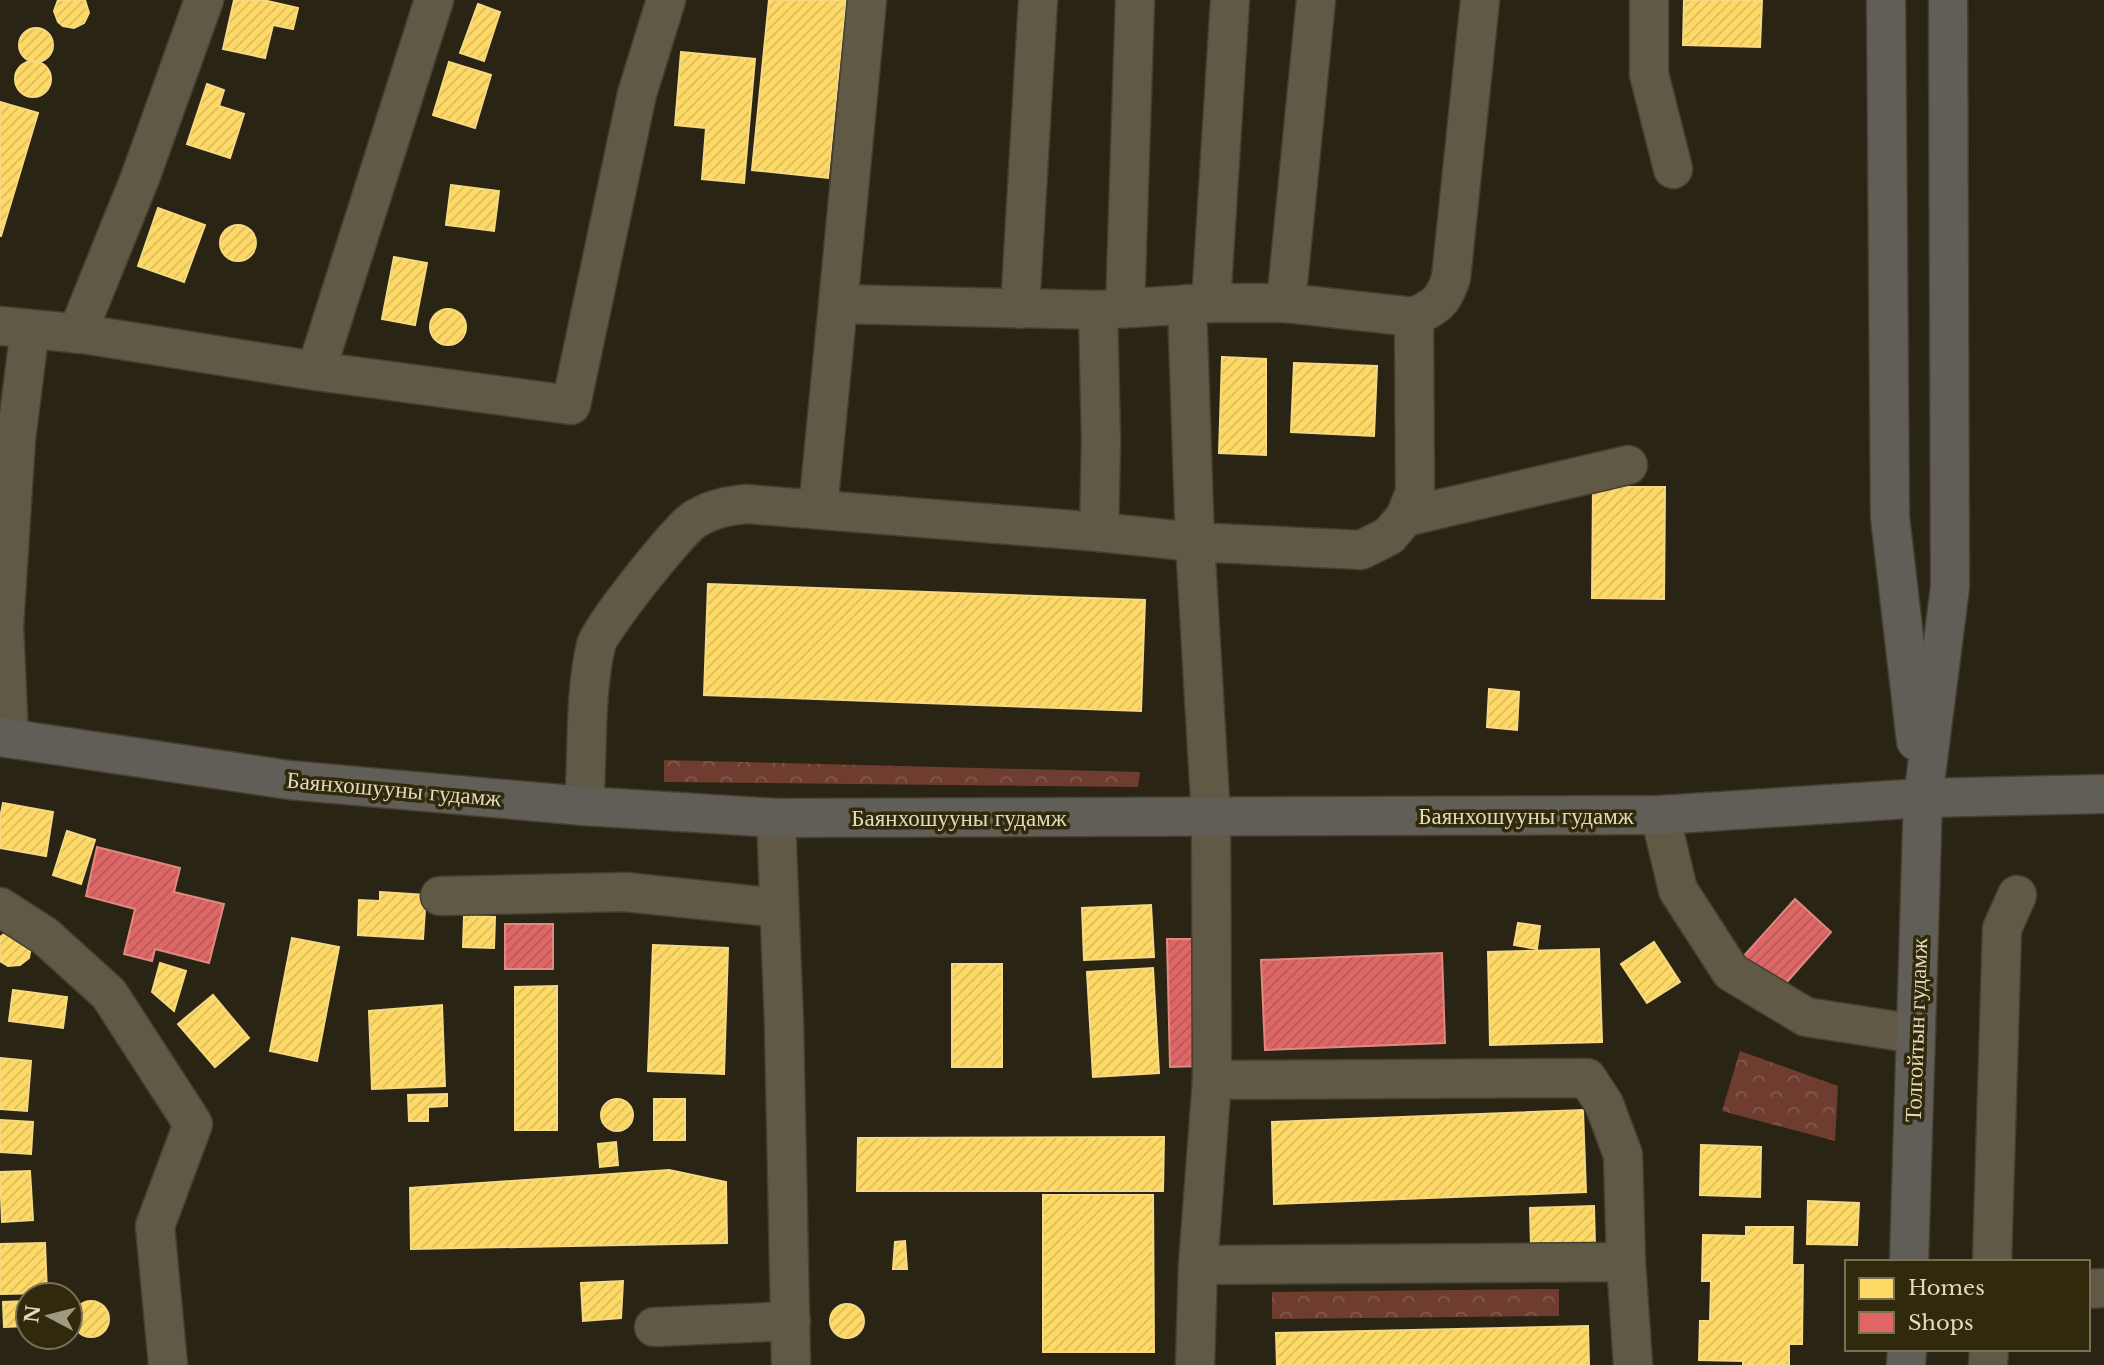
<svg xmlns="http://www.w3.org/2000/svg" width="2104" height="1365" viewBox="0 0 2104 1365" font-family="'Libre Baskerville',serif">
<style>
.forest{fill:url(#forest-crowns)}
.homes{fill:url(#homes-hatch);stroke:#f6d980;stroke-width:2}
.shops{fill:url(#shops-hatch);stroke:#e18980;stroke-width:2}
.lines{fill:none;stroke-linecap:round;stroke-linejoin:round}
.minor-casing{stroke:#443f30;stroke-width:41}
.major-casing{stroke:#443f30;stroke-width:41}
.minor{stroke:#5f5945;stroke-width:38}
.major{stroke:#605e56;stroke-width:38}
.labels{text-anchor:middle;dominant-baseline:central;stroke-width:7;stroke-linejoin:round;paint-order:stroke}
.street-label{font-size:23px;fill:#e2dabe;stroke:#31290b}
</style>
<defs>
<pattern id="forest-crowns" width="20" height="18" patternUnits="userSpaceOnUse" patternTransform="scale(1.75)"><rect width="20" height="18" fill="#6f3d30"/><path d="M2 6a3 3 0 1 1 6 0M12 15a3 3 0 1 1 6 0" fill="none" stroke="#83584c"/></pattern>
<pattern id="homes-hatch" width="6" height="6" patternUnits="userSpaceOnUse" patternTransform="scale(1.75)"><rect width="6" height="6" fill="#ffd966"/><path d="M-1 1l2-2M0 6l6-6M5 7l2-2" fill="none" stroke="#dabb5d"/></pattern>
<pattern id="shops-hatch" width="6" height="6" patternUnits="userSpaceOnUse" patternTransform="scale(1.75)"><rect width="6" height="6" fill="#e06666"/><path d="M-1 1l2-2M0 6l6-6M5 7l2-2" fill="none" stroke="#b15b58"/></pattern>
</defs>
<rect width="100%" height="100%" fill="#292413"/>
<g class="forest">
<path d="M664 760 1140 772 1138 787 664 782Z"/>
<path d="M1740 1051 1838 1086 1835 1141 1722 1111Z"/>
<path d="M1559 1289V1316L1272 1319V1292Z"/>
</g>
<g class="homes">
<path d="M58 0H85L89 13 84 23 74 28 63 26 58 22 54 11Z"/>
<path d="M234 0H263L298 8 293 29 273 25 265 58 223 49Z"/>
<path d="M769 0H846L828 178 752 170Z"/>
<path d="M1684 0H1762L1760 47 1683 45Z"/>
<path d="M478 4 500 12 484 61 460 53Z"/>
<circle cx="36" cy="45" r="17"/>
<path d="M681 52 755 59 744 183 702 179 706 128 675 125Z"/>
<circle cx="33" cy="79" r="18"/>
<path d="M449 62 491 75 475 128 433 115Z"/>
<path d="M207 84 224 90 219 106 244 114 230 158 187 144Z"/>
<path d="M0 102 38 113 1 236H0Z"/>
<path d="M451 185 499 191 494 231 446 225Z"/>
<path d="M158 208 205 225 184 282 138 266Z"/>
<circle cx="238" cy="243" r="18"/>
<path d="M394 257 427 263 415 325 382 319Z"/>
<circle cx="448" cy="327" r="18"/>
<path d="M1222 357 1266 359V455L1219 453Z"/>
<path d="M1294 363 1377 366 1374 436 1291 432Z"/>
<path d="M1593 487H1665L1664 599 1592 598Z"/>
<path d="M708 584 1145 600 1141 711 704 695Z"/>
<path d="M1489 689 1519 692 1517 730 1487 727Z"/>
<path d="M3 803 53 812 46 856 0 848V818Z"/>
<path d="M67 831 95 840 81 884 53 875Z"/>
<path d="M380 892 426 895 423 939 358 935 359 900 380 901Z"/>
<path d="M1151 905 1154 957 1084 960 1082 908Z"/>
<path d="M464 916 495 917 494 948 463 947Z"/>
<path d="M1518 923 1540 926 1537 949 1514 945Z"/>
<path d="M8 931 31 946 29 958 20 965 8 966 0 961V937Z"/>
<path d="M292 938 339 947 317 1061 270 1051Z"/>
<path d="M1654 942 1680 982 1647 1003 1621 964Z"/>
<path d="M653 945 728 948 724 1074 648 1071Z"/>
<path d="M1599 949 1602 1042 1490 1045 1488 952Z"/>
<path d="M160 963 186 971 174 1011 152 992Z"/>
<rect x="952" y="964" width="50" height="103"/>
<path d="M1153 968 1159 1073 1093 1077 1087 972Z"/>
<path d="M557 986V1130H515V987Z"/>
<path d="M13 990 67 997 63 1028 9 1021Z"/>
<path d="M213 995 249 1038 215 1067 178 1024Z"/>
<path d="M442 1005 445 1086 372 1089 369 1011Z"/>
<path d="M0 1058 31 1061 27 1111 0 1109Z"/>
<path d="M447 1094V1106L428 1107V1121H409L408 1095Z"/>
<rect x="654" y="1099" width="31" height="41"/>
<circle cx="617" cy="1115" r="16"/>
<path d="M1583 1110 1586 1192 1274 1204 1272 1122Z"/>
<path d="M0 1120 33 1122 31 1154 0 1152Z"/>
<path d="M1164 1137 1163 1191H857L858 1138Z"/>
<path d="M616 1142 618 1165 600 1167 598 1144Z"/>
<path d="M1701 1145 1761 1147 1760 1197 1700 1195Z"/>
<path d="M669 1170 726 1182 727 1243 411 1249 410 1188Z"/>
<path d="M30 1171 33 1220 2 1222 0 1172Z"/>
<path d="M1043 1195H1153L1154 1352H1043Z"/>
<path d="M1808 1201 1859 1203 1857 1245 1807 1244Z"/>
<path d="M1594 1206 1595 1245 1531 1247 1530 1208Z"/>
<path d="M1746 1227H1793L1792 1265H1803L1802 1344H1789V1365H1743V1361L1699 1360 1700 1321H1710L1711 1281H1702L1703 1235 1746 1236Z"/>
<path d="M905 1241 907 1269H893L895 1242Z"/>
<path d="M45 1243 47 1293 0 1294V1244Z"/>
<path d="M623 1281 621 1318 583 1321 581 1283Z"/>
<path d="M28 1301V1326L4 1327 3 1302Z"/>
<circle cx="91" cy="1319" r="18"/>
<circle cx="847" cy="1321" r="17"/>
<path d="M1588 1326 1589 1365H1277L1276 1333Z"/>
</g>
<g class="shops">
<path d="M97 847 180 868 174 892 224 904 209 963 155 949 152 961 124 954 135 909 86 896Z"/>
<path d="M1795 899 1831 932 1779 991 1742 958Z"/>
<rect x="505" y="924" width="48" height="45"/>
<path d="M1167 939H1198L1201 1066 1170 1067Z"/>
<path d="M1442 953 1445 1043 1265 1050 1261 960Z"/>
</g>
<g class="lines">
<g class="minor-casing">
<g id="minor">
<path d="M1649 0V74L1673 169"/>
<path d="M1211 303 1230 0"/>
<path d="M1286 303 1316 0"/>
<path d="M838 304 867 0"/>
<path d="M1125 308 1135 0"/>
<path d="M1020 309 1038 0"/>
<path d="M1414 317C1437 306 1443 302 1451 278L1480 0"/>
<path d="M0 326 83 334 316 371 571 405 637 94 666 0"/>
<path d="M77 334 140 178 204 0"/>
<path d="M316 371 434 0"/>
<path d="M818 509 838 304 1098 310"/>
<path d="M1405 517 1628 465"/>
<path d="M1099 532 1195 542 1187 304"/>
<path d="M9 738 4 626 16 439 30 329"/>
<path d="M584 806C588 753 584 697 596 645 601 627 679 529 695 519 712 509 726 506 746 504L1099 532 1101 441 1098 310 1211 303H1286L1414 317 1415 492 1405 517 1389 536 1361 550 1195 542 1211 817 1212 1080 1198 1265 1195 1365"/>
<path d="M1660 815 1678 890 1731 972 1806 1017 1916 1034"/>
<path d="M776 818 784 1024 791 1365"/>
<path d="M440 896 625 892 779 908"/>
<path d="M0 907 45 936 109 994 193 1124 155 1226 168 1365"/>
<path d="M1212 1080 1587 1078 1604 1104 1623 1155 1626 1262 1633 1365"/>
<path d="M1992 1262 2002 929 2017 895"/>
<path d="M1198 1265 1626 1262"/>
<path d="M2088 1289 2104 1288"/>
<path d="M654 1327 791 1321"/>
<path d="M1988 1365 1989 1349"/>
</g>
</g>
<g class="major-casing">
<g id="major">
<path d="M1886 0 1890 517 1916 741"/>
<path d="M0 737 289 780 584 806 776 818 1660 815 1923 798 2104 794"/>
<path d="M1909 1262 1923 798 1950 587 1948 0"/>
<path d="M1906 1365 1907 1349"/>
</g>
</g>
<use href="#minor" class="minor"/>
<use href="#major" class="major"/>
</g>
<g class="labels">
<g class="street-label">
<text transform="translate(394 789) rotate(5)">Баянхошууны гудамж</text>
<text x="1526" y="816">Баянхошууны гудамж</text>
<text x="959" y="818">Баянхошууны гудамж</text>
<text transform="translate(1916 1030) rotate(-88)">Толгойтын гудамж</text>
</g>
</g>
<rect x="1845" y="1260" width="245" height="91" fill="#31290b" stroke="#787053" stroke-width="2"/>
<rect x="1859" y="1278" width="35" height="21" fill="#ffd966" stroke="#787053" stroke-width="2"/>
<text x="1908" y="1295" font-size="21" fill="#e2dabe">Homes</text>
<rect x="1859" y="1312" width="35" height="21" fill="#e06666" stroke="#787053" stroke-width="2"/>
<text x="1908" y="1330" font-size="21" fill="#e2dabe">Shops</text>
<g transform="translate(49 1316) rotate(277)"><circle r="33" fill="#31290b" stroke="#787053" stroke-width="2"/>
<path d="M0-5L12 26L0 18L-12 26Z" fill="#a19a82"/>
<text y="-10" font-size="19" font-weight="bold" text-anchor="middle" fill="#e2dabe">N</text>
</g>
</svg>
